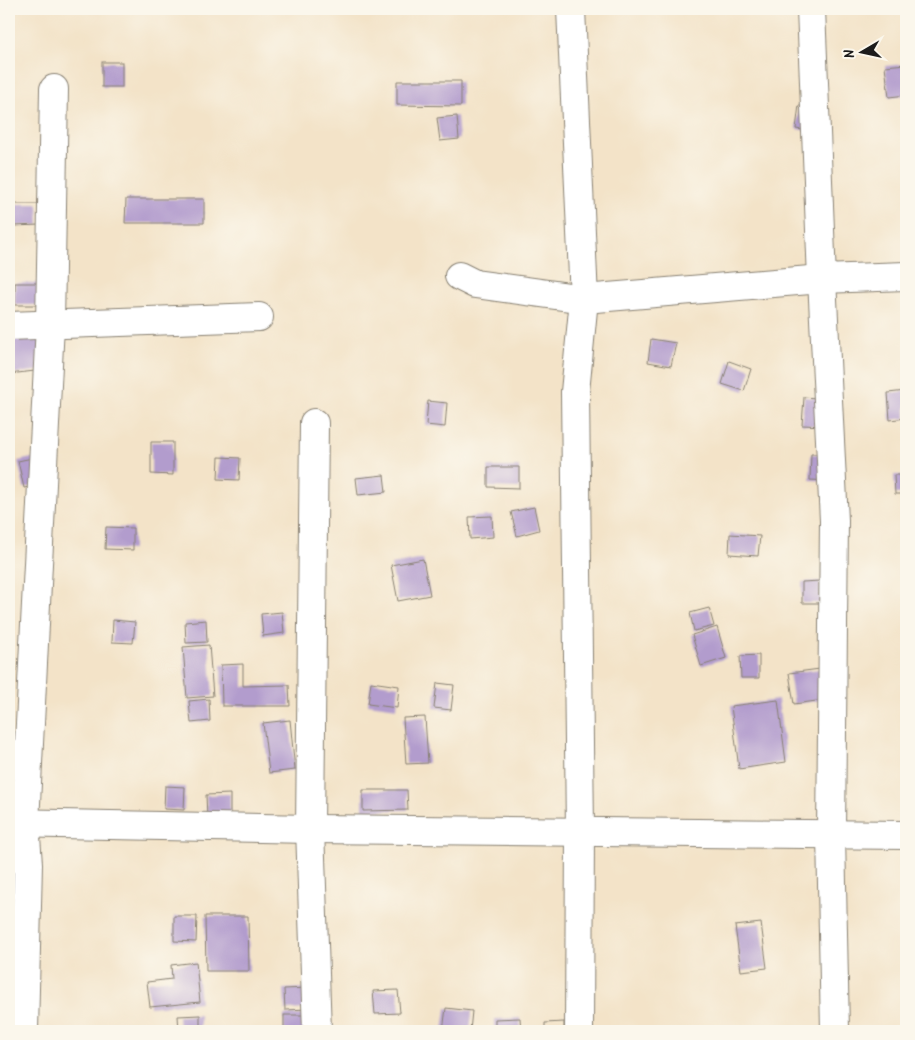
<svg xmlns="http://www.w3.org/2000/svg" width="915" height="1040" viewBox="0 0 915 1040" font-family="Kalam,sans-serif">
<style>
.building{fill:#b29ccd}
.lines{fill:none;stroke-linecap:round;stroke-linejoin:round}
.minor-casing{stroke:#888072;stroke-width:30}
.minor{stroke:#fff;stroke-width:28}
</style>
<rect width="100%" height="100%" fill="#fbf7ec"/>
<filter id="ink" filterUnits="userSpaceOnUse"><feTurbulence type="fractalNoise" baseFrequency=".02" numOctaves="2"/><feDisplacementMap in="SourceGraphic" scale="10" xChannelSelector="R" yChannelSelector="G"/><feConvolveMatrix kernelMatrix="1 2 1 2 8 2 1 2 1" color-interpolation-filters="sRGB"/></filter>
<filter id="wash" filterUnits="userSpaceOnUse"><feTurbulence type="fractalNoise" baseFrequency=".0096" numOctaves="4" result="noise"/><feDisplacementMap in="SourceGraphic" scale="20" xChannelSelector="R" yChannelSelector="G"/><feGaussianBlur stdDeviation="1.12" result="paint"/><feColorMatrix in="noise" values="0 0 0 0 0 0 0 0 0 0 0 0 0 0 0 0 0 1.4 0 .05"/><feComposite in="paint" operator="in"/></filter>
<g filter="url(#wash)">
<rect width="100%" height="100%" fill="#f3e3c8"/>
<g id="blocks">
<g class="building">
<rect x="102" y="62" width="20" height="25"/>
<path d="M906 64V95L889 97 885 66Z"/>
<path d="M397 81H461V106L397 105Z"/>
<path d="M799 105 824 109 821 133 796 129Z"/>
<path d="M457 116 459 139 440 141 437 118Z"/>
<path d="M126 199H204V223H125Z"/>
<path d="M13 204H38L39 225 14 226Z"/>
<rect x="15" y="283" width="23" height="22"/>
<path d="M47 332 52 369 9 374V337Z"/>
<path d="M651 339 676 343 671 366 648 362Z"/>
<path d="M729 361 751 369 744 391 722 384Z"/>
<path d="M906 391V418L890 420 888 393Z"/>
<path d="M804 397 828 399 826 426 802 425Z"/>
<path d="M428 401 447 403 445 427 426 425Z"/>
<path d="M151 442H173V475L151 474Z"/>
<path d="M811 454H832L831 481 810 480Z"/>
<path d="M46 455 51 483 24 488 18 461Z"/>
<path d="M219 457 240 458 239 480 218 479Z"/>
<path d="M488 467H519V488L488 487Z"/>
<path d="M384 475 386 492 358 495 356 478Z"/>
<path d="M894 475H906V494H895Z"/>
<path d="M534 507 539 530 517 536 511 512Z"/>
<path d="M492 516 493 537 470 539 469 517Z"/>
<path d="M106 527 133 528V550L105 549Z"/>
<path d="M730 534 760 536 758 556 729 554Z"/>
<path d="M423 559 430 595 398 601 391 565Z"/>
<path d="M820 581 821 603H802V582Z"/>
<path d="M709 608 714 626 694 631 690 613Z"/>
<path d="M282 612 284 633 263 636 261 614Z"/>
<path d="M113 620 135 622 133 643 112 642Z"/>
<path d="M206 620 207 642 186 643 185 622Z"/>
<path d="M717 627 726 658 701 666 692 635Z"/>
<path d="M209 645 213 696 187 698 183 647Z"/>
<path d="M759 655V678H741L740 656Z"/>
<path d="M243 664V686L289 685 290 706H222L221 665Z"/>
<path d="M820 669 824 700 794 704 789 673Z"/>
<path d="M371 682 399 686 397 708 368 704Z"/>
<path d="M437 683 454 685 451 710 434 708Z"/>
<path d="M209 699 210 721 191 723 189 701Z"/>
<path d="M778 700 786 762 739 769 731 706Z"/>
<path d="M425 717 428 763 406 764 403 718Z"/>
<path d="M290 720 295 770 269 773 263 723Z"/>
<path d="M165 786 185 787 184 810 164 809Z"/>
<path d="M363 790H407L408 810 363 811Z"/>
<path d="M230 794V817L207 818 206 795Z"/>
<path d="M9 881 25 883 23 905 9 904Z"/>
<path d="M174 916H197L196 942 174 941Z"/>
<path d="M205 916H248L249 971H206Z"/>
<path d="M761 923 767 968 741 971 735 926Z"/>
<path d="M196 962 200 1002 150 1007 147 982 172 979 171 965Z"/>
<path d="M308 988 309 1009 285 1010 284 989Z"/>
<path d="M398 990 400 1013 375 1014 373 991Z"/>
<path d="M446 1008 472 1011 470 1031H443Z"/>
<path d="M200 1015V1031H179L178 1016Z"/>
<rect x="284" y="1015" width="22" height="16"/>
<path d="M520 1018 521 1031H495V1019Z"/>
<path d="M564 1022V1031H545V1023Z"/>
</g>
</g>
</g>
<g filter="url(#ink)">
<use href="#blocks" fill-opacity="0" stroke="#888072" stroke-width="1"/>
<g class="lines">
<g class="minor-casing">
<g id="minor">
<path d="M571 9 584 299 575 392 580 831 579 1031"/>
<path d="M811 9 822 279 834 521 831 835 835 1031"/>
<path d="M459 276 475 284 584 299 822 279 906 276"/>
<path d="M9 326 259 317"/>
<path d="M314 423 310 829 317 1031"/>
<path d="M9 823 310 829 906 835"/>
<path d="M24 1031 28 864 25 823 50 325 54 89"/>
</g>
</g>
<use href="#minor" class="minor"/>
</g>
</g>
<rect width="915" height="1040" fill="none" stroke="#fbf7ec" stroke-width="30"/>
<g transform="translate(862 52) rotate(261)" stroke="#fbf7ec" stroke-width="4" paint-order="stroke">
<path d="M0-4L9 19L0 12L-9 19Z" fill="#1c1c1c"/>
<text y="-8" font-size="14" font-weight="bold" text-anchor="middle" fill="#1c1c1c">N</text>
</g>
</svg>
